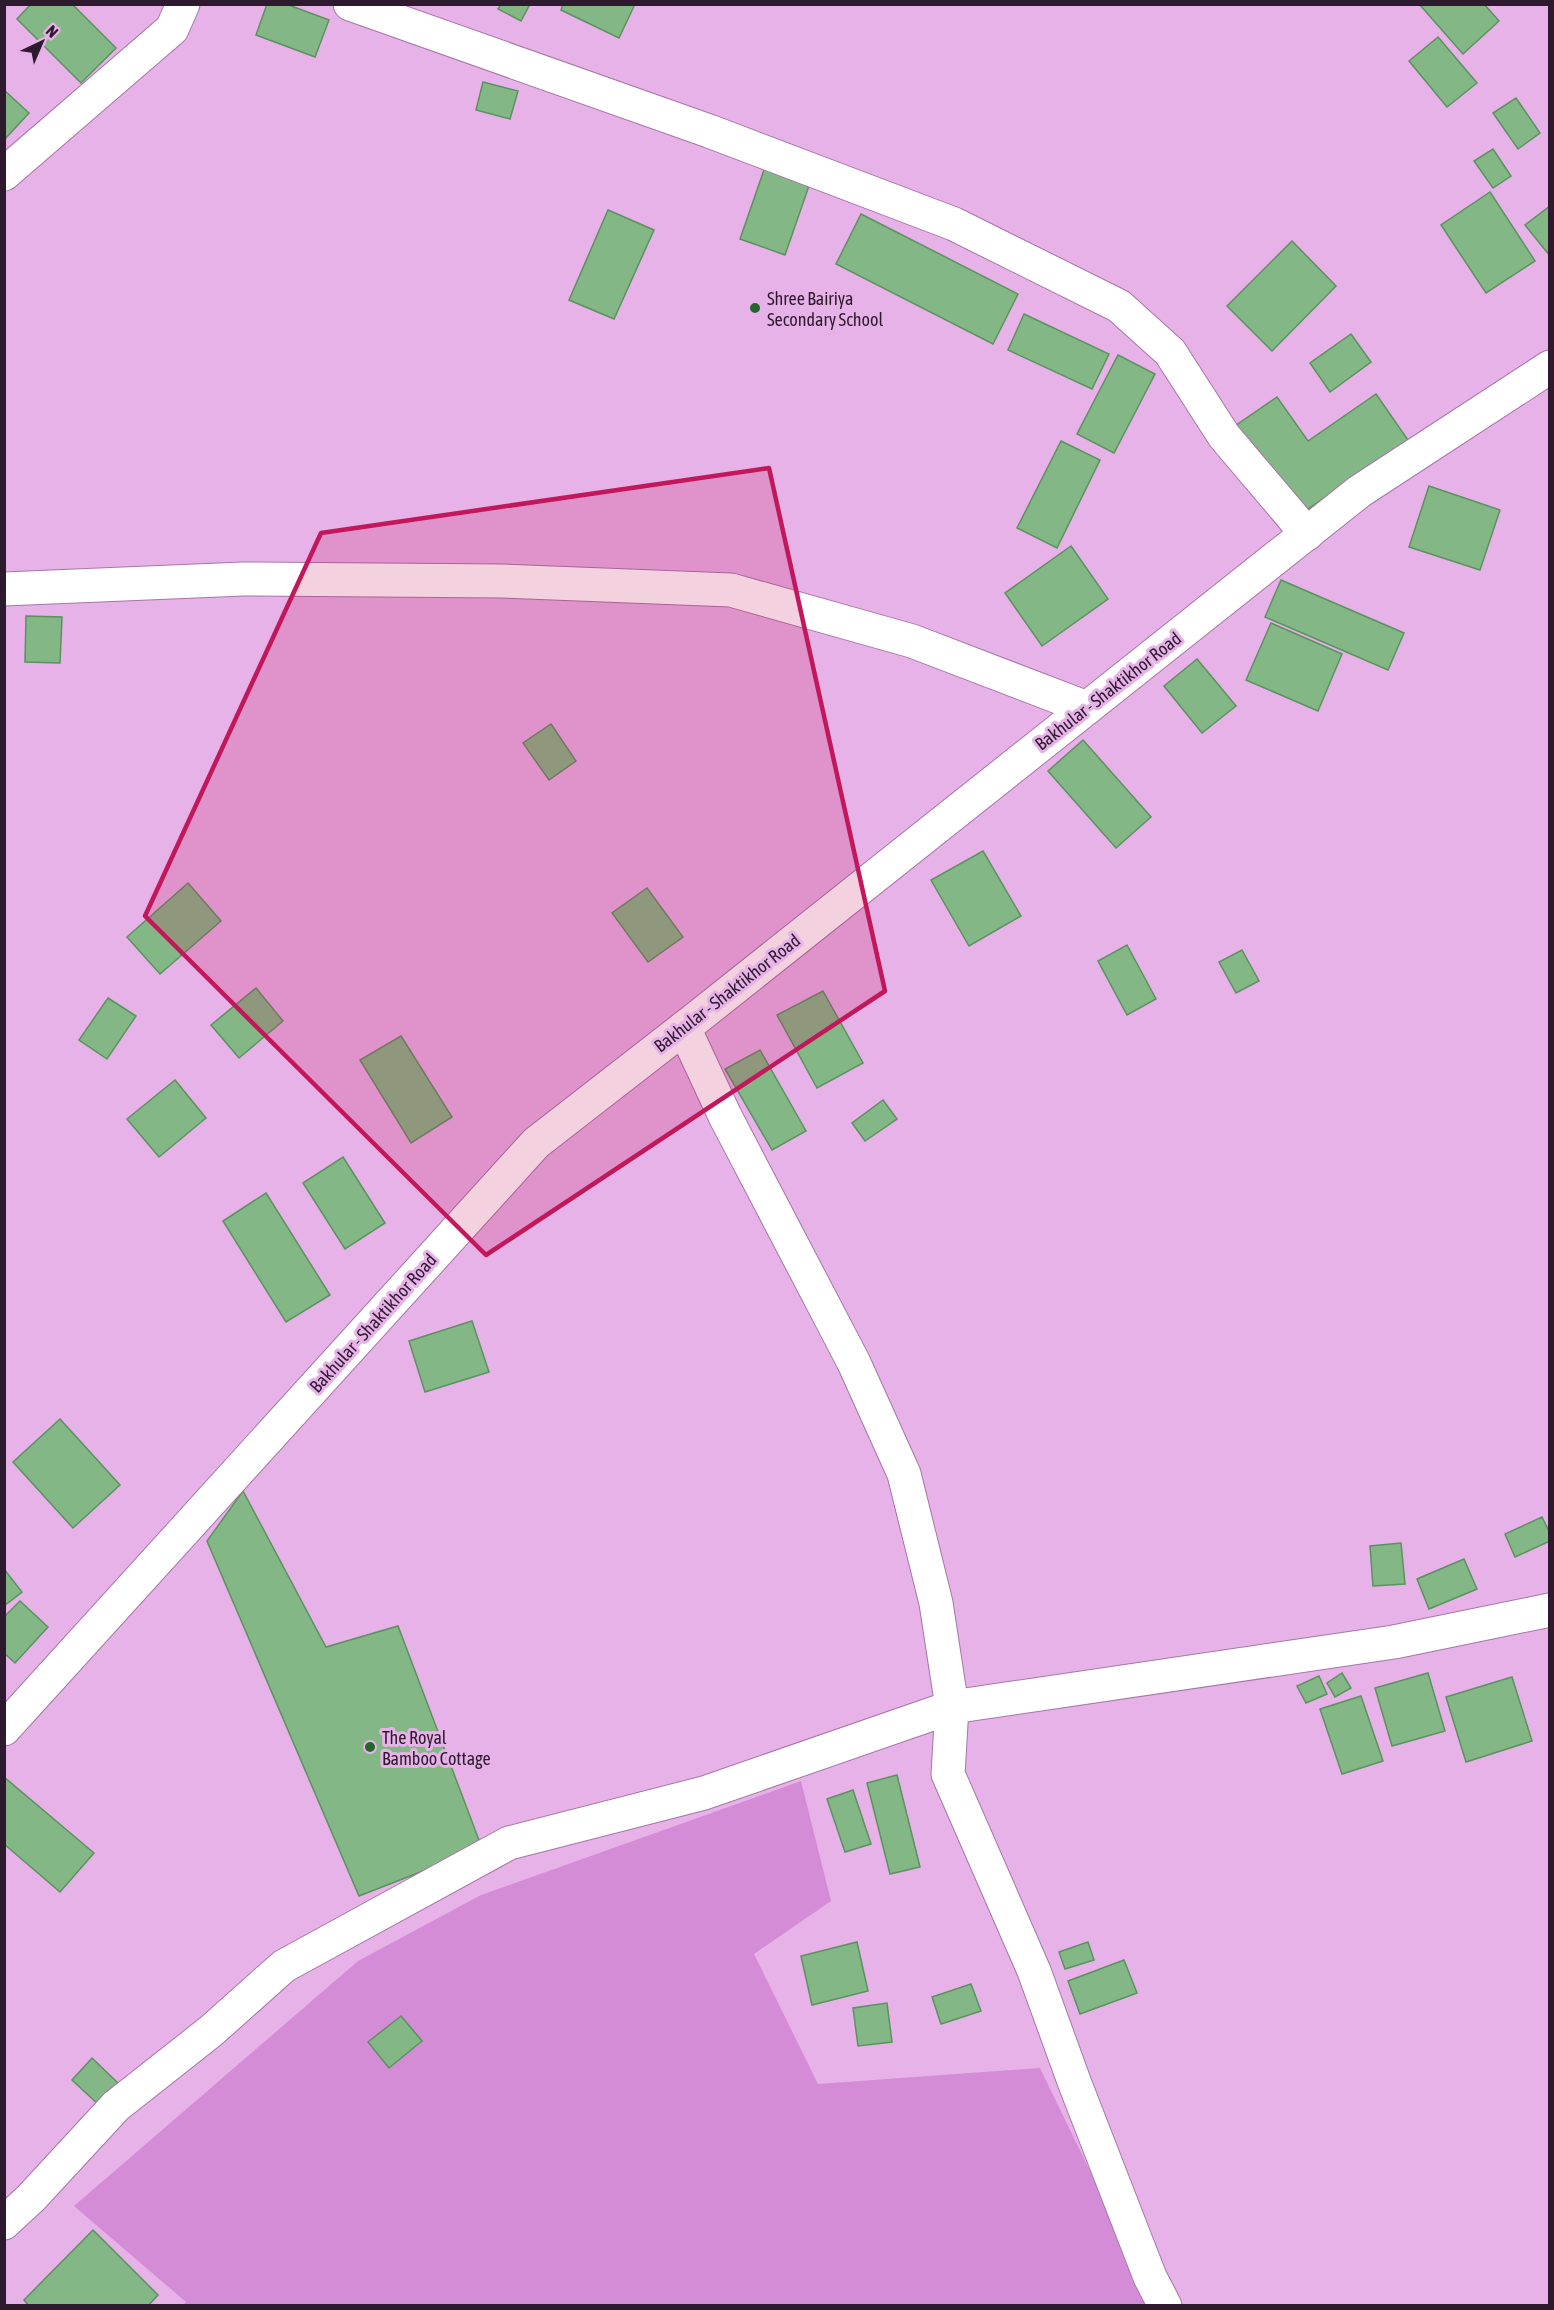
<svg xmlns="http://www.w3.org/2000/svg" width="1554" height="2310" viewBox="0 0 1554 2310" font-family="'Asap Condensed',sans-serif">
<style>
.green{fill:#d58cd7}
.building{fill:#83b886;stroke:#5c9160;stroke-width:1.5}
.lines{fill:none;stroke-linecap:round;stroke-linejoin:round}
.minor-casing{stroke:#a776a8;stroke-width:35}
.tertiary-casing{stroke:#a776a8;stroke-width:35}
.minor{stroke:#fff;stroke-width:33}
.tertiary{stroke:#fff;stroke-width:33}
.marked{fill:#c2185b;fill-opacity:0.2;stroke:#c2185b;stroke-width:4.5;stroke-linejoin:round}
.poi-dot{fill:#26652e;stroke:#e6b2e7;stroke-width:2}
.labels{text-anchor:middle;dominant-baseline:central;stroke-width:6;stroke-linejoin:round;paint-order:stroke}
.poi-label{font-size:18px;fill:#2e1a2e;stroke:#e6b2e7;text-anchor:start}
.street-label{font-size:18px;fill:#2e1a2e;stroke:#e6b2e7}
</style>
<rect width="100%" height="100%" fill="#e6b2e7"/>
<path class="green" d="M801 1781 831 1901 754 1954 818 2084 1040 2068 1155 2305H183L186 2302 74 2206 358 1961 481 1895Z"/>
<g class="building">
<path d="M31 4H72L116 48 81 83 17 19Z"/>
<path d="M267 4H286L329 20 315 57 256 35Z"/>
<path d="M501 4H530L521 21 498 9Z"/>
<path d="M563 4H635L619 38 561 10Z"/>
<path d="M1419 4H1484L1499 21 1463 54Z"/>
<path d="M1438 37 1477 83 1447 107 1409 61Z"/>
<path d="M483 82 518 91 510 119 476 110Z"/>
<path d="M4 90 29 113 4 140Z"/>
<path d="M1516 98 1540 133 1518 149 1493 113Z"/>
<path d="M1493 149 1511 176 1493 188 1474 161Z"/>
<path d="M765 167 810 183 785 255 740 239Z"/>
<path d="M1490 192 1535 261 1486 293 1441 225Z"/>
<path d="M1550 206V256L1525 225Z"/>
<path d="M608 210 654 230 614 319 569 300Z"/>
<path d="M861 214 1018 294 993 344 836 264Z"/>
<path d="M1292 241 1336 286 1272 351 1227 306Z"/>
<path d="M1024 314 1109 354 1092 389 1008 350Z"/>
<path d="M1351 334 1371 362 1330 392 1310 363Z"/>
<path d="M1118 355 1155 374 1114 453 1077 434Z"/>
<path d="M1376 394 1408 440 1298 516 1235 426 1277 397 1308 441Z"/>
<path d="M1061 441 1100 460 1057 548 1017 528Z"/>
<path d="M1429 486 1500 510 1480 570 1409 547Z"/>
<path d="M1071 546 1108 599 1042 646 1005 593Z"/>
<path d="M1281 580 1404 633 1388 670 1265 617Z"/>
<path d="M26 616 62 617 60 663 25 662Z"/>
<path d="M1271 623 1342 654 1318 711 1246 680Z"/>
<path d="M1197 659 1236 706 1202 733 1164 686Z"/>
<path d="M551 724 576 761 549 780 523 743Z"/>
<path d="M1083 740 1151 817 1116 848 1048 771Z"/>
<path d="M983 851 1021 916 969 946 931 880Z"/>
<path d="M188 883 221 921 160 974 127 937Z"/>
<path d="M647 888 683 937 648 962 612 913Z"/>
<path d="M1127 945 1156 999 1127 1015 1098 961Z"/>
<path d="M1242 950 1259 981 1236 993 1219 962Z"/>
<path d="M256 988 283 1021 239 1058 211 1025Z"/>
<path d="M823 991 863 1063 817 1088 777 1015Z"/>
<path d="M108 998 136 1016 107 1059 79 1040Z"/>
<path d="M401 1036 452 1117 411 1143 360 1060Z"/>
<path d="M760 1050 806 1131 772 1150 725 1069Z"/>
<path d="M175 1080 206 1118 159 1157 127 1119Z"/>
<path d="M883 1100 897 1119 865 1141 852 1123Z"/>
<path d="M343 1157 385 1223 345 1249 303 1183Z"/>
<path d="M266 1193 330 1295 286 1322 223 1221Z"/>
<path d="M472 1321 489 1372 425 1392 409 1341Z"/>
<path d="M60 1419 120 1485 73 1528 13 1462Z"/>
<path d="M243 1491 326 1647 398 1626 482 1848 359 1896 207 1541Z"/>
<path d="M1542 1517 1550 1533V1541L1515 1557 1505 1534Z"/>
<path d="M1401 1543 1405 1584 1373 1586 1370 1546Z"/>
<path d="M1464 1559 1477 1589 1429 1609 1417 1579Z"/>
<path d="M4 1569 22 1592 4 1606Z"/>
<path d="M20 1601 48 1627 15 1663 4 1653V1617Z"/>
<path d="M1342 1673 1351 1688 1335 1697 1327 1683Z"/>
<path d="M1428 1673 1445 1731 1392 1746 1375 1688Z"/>
<path d="M1319 1676 1327 1694 1306 1703 1297 1686Z"/>
<path d="M1512 1677 1532 1741 1466 1762 1446 1697Z"/>
<path d="M1361 1696 1383 1761 1342 1774 1320 1709Z"/>
<path d="M897 1775 920 1867 890 1874 867 1783Z"/>
<path d="M4 1777 94 1853 60 1892 4 1844Z"/>
<path d="M853 1790 871 1844 845 1852 827 1799Z"/>
<path d="M857 1942 868 1991 812 2005 801 1956Z"/>
<path d="M1088 1942 1094 1960 1065 1969 1059 1952Z"/>
<path d="M1124 1960 1137 1993 1080 2014 1068 1981Z"/>
<path d="M971 1984 981 2011 941 2024 932 1997Z"/>
<path d="M887 2003 892 2042 858 2046 853 2008Z"/>
<path d="M401 2016 422 2041 389 2068 368 2042Z"/>
<path d="M92 2058 120 2085 100 2106 72 2080Z"/>
<path d="M93 2230 158 2295 148 2306H29L24 2300Z"/>
</g>
<g class="lines">
<g class="minor-casing">
<g id="minor">
<path d="M350 4 709 131 954 224 1119 306 1170 352 1224 436 1307 534"/>
<path d="M4 174 172 29 183 4"/>
<path d="M4 589 243 579 501 581 731 590 912 641 1087 708"/>
<path d="M684 1028 725 1116 854 1363 904 1474 936 1603 952 1707 948 1774 1034 1971 1075 2084 1150 2277 1165 2306"/>
<path d="M4 2223 31 2198 116 2106 211 2031 284 1966 509 1843 704 1793 952 1707 1394 1642 1550 1610"/>
</g>
</g>
<g class="tertiary-casing">
<path id="tertiary" d="M4 1729 536 1143 684 1028 1360 491 1550 367"/>
</g>
<use href="#minor" class="minor"/>
<use href="#tertiary" class="tertiary"/>
</g>
<path class="marked" d="M769 468 885 991 486 1255 145 916 321 533Z"/>
<g class="poi-dot">
<circle cx="755" cy="308" r="6"/>
<circle cx="370" cy="1747" r="6"/>
</g>
<g class="labels">
<g class="poi-label">
<text x="767" y="298">Shree Bairiya<tspan x="767" dy="21">Secondary School</tspan></text>
<text x="382" y="1737">The Royal<tspan x="382" dy="21">Bamboo Cottage</tspan></text>
</g>
<g class="street-label">
<text transform="translate(1108 691) rotate(-38)">Bakhular - Shaktikhor Road</text>
<text transform="translate(727 993) rotate(-38)">Bakhular - Shaktikhor Road</text>
<text transform="translate(373 1323) rotate(-48)">Bakhular - Shaktikhor Road</text>
</g>
</g>
<rect width="1554" height="2310" fill="none" stroke="#2e1a2e" stroke-width="12"/>
<g transform="translate(42 42) rotate(44)" stroke="#e6b2e7" stroke-width="4.5" paint-order="stroke">
<path d="M0-4.5L10 22L0 15L-10 22Z" fill="#2e1a2e"/>
<text y="-9" font-size="16" font-weight="bold" text-anchor="middle" fill="#2e1a2e">N</text>
</g>
</svg>
